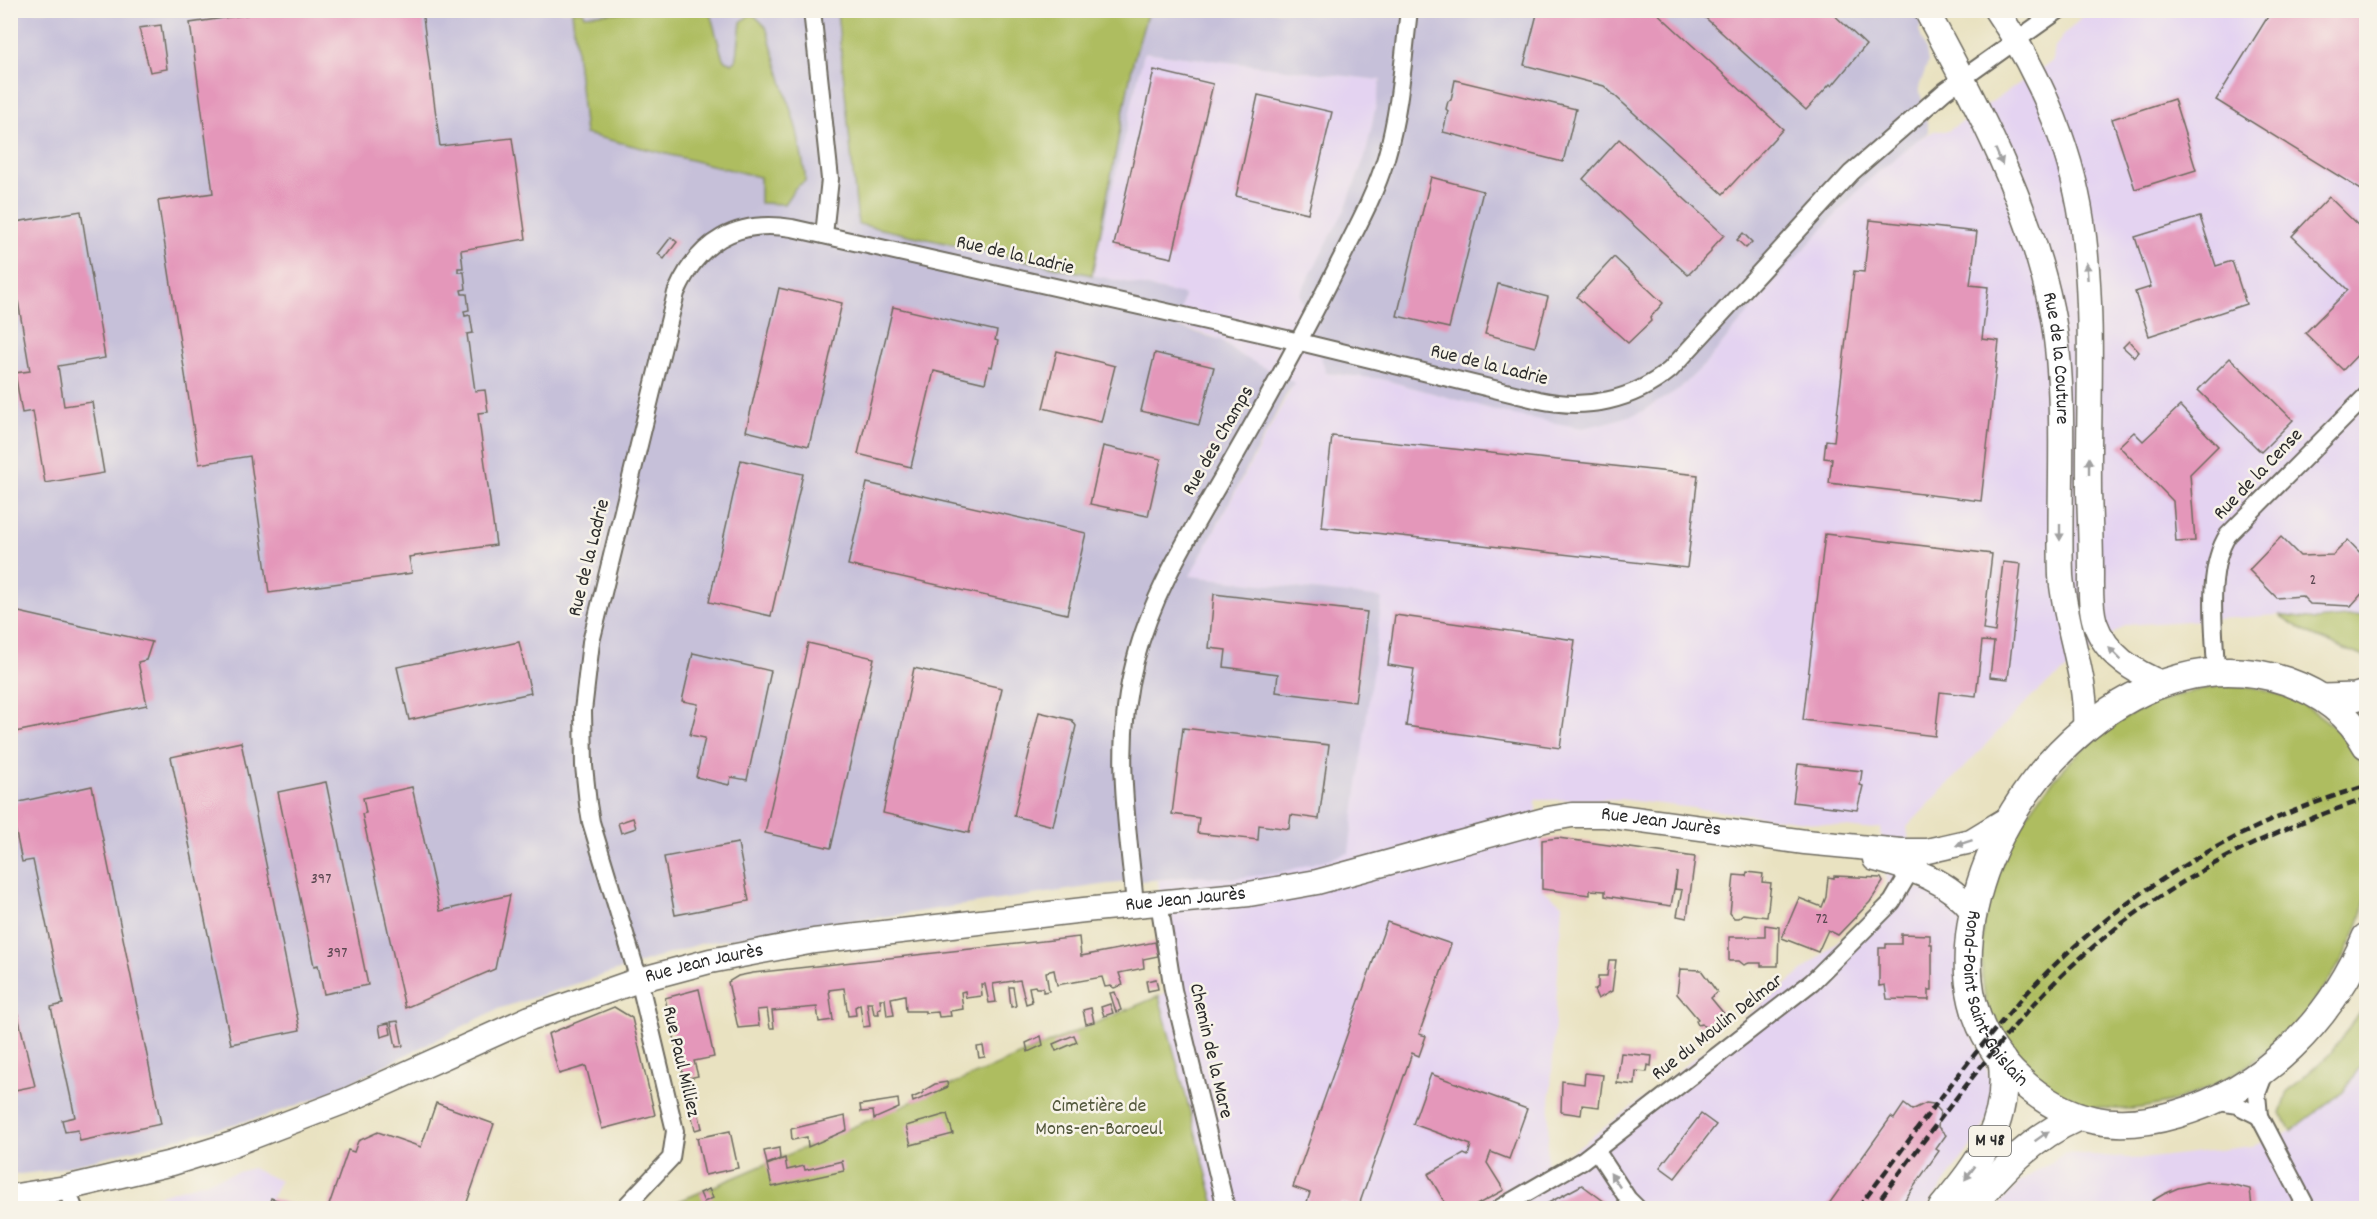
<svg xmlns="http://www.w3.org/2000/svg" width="2377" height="1219" viewBox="0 0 2377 1219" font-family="Dekko,sans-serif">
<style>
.built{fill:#e4d3f1;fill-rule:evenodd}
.industrial{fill:#c6c0d9}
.green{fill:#aebd60;stroke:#6c7446;stroke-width:1.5}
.building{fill:#e497ba}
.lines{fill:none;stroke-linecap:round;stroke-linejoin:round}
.street-casing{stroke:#6e6b60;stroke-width:20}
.secondary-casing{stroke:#6e6b60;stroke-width:27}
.primary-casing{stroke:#6e6b60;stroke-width:30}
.street{stroke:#fff;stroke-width:16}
.secondary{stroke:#fff;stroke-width:24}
.primary{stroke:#fff;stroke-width:27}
.rail{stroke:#2b2b2b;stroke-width:4.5;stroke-dasharray:9 4.5;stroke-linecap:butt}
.oneway{fill:#a0a0a0}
.labels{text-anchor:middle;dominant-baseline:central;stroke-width:5;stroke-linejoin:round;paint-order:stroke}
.number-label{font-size:16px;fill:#59464f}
.shield{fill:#f7f3e8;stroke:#686764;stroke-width:1.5}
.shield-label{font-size:18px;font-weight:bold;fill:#2b2b2b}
.street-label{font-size:20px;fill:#2b2b2b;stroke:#f7f3e8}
.park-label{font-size:20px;fill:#52573b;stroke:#f7f3e8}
</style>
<rect width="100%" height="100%" fill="#f7f3e8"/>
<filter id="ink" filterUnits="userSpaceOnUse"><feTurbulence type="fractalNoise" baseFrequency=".0167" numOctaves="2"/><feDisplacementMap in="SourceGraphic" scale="12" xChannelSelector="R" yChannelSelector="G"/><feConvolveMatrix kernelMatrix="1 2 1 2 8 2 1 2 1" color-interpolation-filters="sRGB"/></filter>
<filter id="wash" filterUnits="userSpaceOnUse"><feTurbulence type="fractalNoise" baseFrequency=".008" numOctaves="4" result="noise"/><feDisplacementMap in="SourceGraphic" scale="24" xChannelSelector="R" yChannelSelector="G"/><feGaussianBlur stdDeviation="1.35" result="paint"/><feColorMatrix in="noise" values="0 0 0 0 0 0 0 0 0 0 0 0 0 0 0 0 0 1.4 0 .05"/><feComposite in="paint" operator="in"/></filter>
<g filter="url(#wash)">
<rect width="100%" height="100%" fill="#e9e2c1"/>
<g class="built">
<path d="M2088 11H2366V615L2315 620 2279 615 2125 625 2032 696 1907 827 1914 889 1937 890 1961 916 1967 1022 1991 1080 1989 1115 1980 1134 1926 1208H1216L1159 996 1173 989 1158 880 1195 876 1235 878 1382 598 1190 576 1294 383 1238 354 1227 344 1214 337 1178 326 1184 295 1092 275 1144 52 1381 80 1366 154 1345 209 1326 373 1382 379 1509 414 1605 423 1639 413 1679 389 1706 363 1783 272 1864 184 1917 140 1934 131H1948L2053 61 2055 47 2063 36ZM1620 799 1863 829 1881 828 1887 894 1855 927 1793 979 1648 1095 1546 1171 1562 904 1542 889V847L1535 800Z"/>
<path d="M2366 1058V1208H1996L2020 1182 2065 1153 2141 1159 2253 1146 2291 1131 2343 1092Z"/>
<path d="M252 1168 280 1181 272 1198 301 1208H124L128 1204Z"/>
</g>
<path class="industrial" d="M10 11H1925L1919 31 1926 50 1928 62 1919 87 1929 132 1917 140 1864 184 1783 272 1706 363 1679 389 1639 413 1605 423 1582 428 1509 414 1382 379 1326 373 1300 294 1345 209 1366 154 1381 80 1144 52 1092 275 1184 295 1178 327 1221 340 1238 354 1295 383 1287 393 1190 576 1382 598 1349 853 1279 873 1235 878 1195 876 1109 884 703 943 498 1009 325 1095 266 1116 49 1171 11 1175Z"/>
<g class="green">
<path d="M638 11H707L711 16 722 56 724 60 732 63 735 62 737 57 741 22 749 15H754L766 27 797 131 805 173V181L795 188 784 204 760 203V177L585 134 572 11H583L585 15Z"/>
<path d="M837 11H1148L1133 62 1092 275 858 224Z"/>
<path d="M2279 615 2315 620 2366 615V658L2309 634Z"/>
<path d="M2222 686C2287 686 2339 715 2366 774 2366 802 2366 829 2366 857 2366 869 2368 883 2366 895 2361 934 2336 972 2313 1003 2291 1033 2259 1060 2227 1078 2179 1105 2116 1122 2064 1097 2054 1092 2046 1084 2037 1077 2030 1072 2022 1067 2015 1060 2007 1053 1992 1024 1988 1013 1986 1006 1985 998 1984 991 1974 929 1993 866 2028 814 2076 743 2135 697 2222 686Z"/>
<path d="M1159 996 1216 1208H663Z"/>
<path d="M2366 1003V1058L2343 1092 2291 1131 2281 1113 2288 1091 2330 1054Z"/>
</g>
<g id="blocks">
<g class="building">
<path d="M279 10H422L440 146 512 138 526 239 461 250 463 268H458V272H464L466 289 461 290 462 294H467L469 310 464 311 465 316 470 315 473 333 467 334 475 391 485 390 488 412 478 413 496 545 409 557 412 573 269 593 250 456 199 464 158 201 213 193 190 23Z"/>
<path d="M1538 10H1654L1783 129 1723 194 1604 86 1524 65Z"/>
<path d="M1697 10H1829L1866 45 1832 86 1830 84 1806 110Z"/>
<path d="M2272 10H2366V193L2216 100Z"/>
<path d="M161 25 167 69 150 72 139 28Z"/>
<path d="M1154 70 1213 84 1172 258 1114 245Z"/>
<path d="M1455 80 1576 109 1563 162 1443 132 1448 111 1446 109 1448 101 1451 100Z"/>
<path d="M1258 95 1332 112 1308 213 1236 196Z"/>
<path d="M2174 99 2196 170 2135 189 2112 119Z"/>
<path d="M1619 139 1724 235 1711 249V252L1688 275 1583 179Z"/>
<path d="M1431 177 1483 191 1449 328 1397 316Z"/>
<path d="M2329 197 2366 233V346L2343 370 2305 333 2348 290 2292 236Z"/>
<path d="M81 211 105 358 58 366 64 406 92 402 104 473 45 483 33 411 22 413 15 373 30 371 10 254V223Z"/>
<path d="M2200 217 2216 266 2232 261 2246 304 2149 336 2135 292 2151 287 2135 237Z"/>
<path d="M1870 220 1977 232 1970 285 1988 287 1982 339 1999 341 1981 501 1829 483 1832 459 1824 458 1826 440 1834 441 1854 271 1864 272Z"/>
<path d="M1743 233 1752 242 1746 248 1737 240Z"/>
<path d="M671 237 677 242 664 259 658 254Z"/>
<path d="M1614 257 1663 303 1650 318 1651 321 1628 343 1577 297Z"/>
<path d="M1498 284 1548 297 1535 347 1485 334Z"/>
<path d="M779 288 842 303 809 446 746 431Z"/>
<path d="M893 307 997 331 995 340 998 341 992 367 989 366 985 383 934 371 911 467 858 454Z"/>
<path d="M2129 341 2139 352 2134 357 2123 347Z"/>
<path d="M1057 351 1115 366 1101 422 1043 408Z"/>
<path d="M1155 353 1214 367 1199 425 1141 411Z"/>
<path d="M2230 358 2293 420 2261 452 2198 390Z"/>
<path d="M2180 406 2218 446 2190 474 2195 541 2176 542 2173 501 2119 446 2134 432 2143 441Z"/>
<path d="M1332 436 1698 475 1687 568 1322 527Z"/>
<path d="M1211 445 1216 447 1210 457 1206 455Z"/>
<path d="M1103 446 1161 459 1148 516 1090 504Z"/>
<path d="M741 460 803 474 771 616 709 602Z"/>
<path d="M867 483 1086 533 1067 614 848 565Z"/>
<path d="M1825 534 1992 554 1983 630 1995 632 2003 562 2021 564 2008 679 1990 677 1994 642 1982 641 1976 696 1940 692 1935 736 1803 720Z"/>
<path d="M2281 537 2300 556 2333 555 2348 540 2366 559V589L2351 606 2310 604 2302 596 2277 598 2249 570Z"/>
<path d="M1214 594 1367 612 1355 702 1276 692 1278 674 1224 667 1226 650 1209 648Z"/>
<path d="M10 610 152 642 146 660 138 662 147 705 10 733Z"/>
<path d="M1395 615 1575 640 1560 748 1406 726 1414 669 1388 665Z"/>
<path d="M519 642 531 693 409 720 397 667Z"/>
<path d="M808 643 874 658 831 848 765 833Z"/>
<path d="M693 653 771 671 747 780 731 777 729 785 696 777 705 738 690 735 698 704 682 701Z"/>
<path d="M914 668 1002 688 969 833 883 813Z"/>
<path d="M1039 712 1072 720 1076 726 1053 826 1014 816Z"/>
<path d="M1183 728 1329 745 1319 819 1291 815 1289 829 1259 825 1258 840 1197 833 1199 818 1172 814Z"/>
<path d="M241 742 300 1030 231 1044 171 757Z"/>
<path d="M1798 764 1862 771 1860 785 1863 786 1857 810 1793 802Z"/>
<path d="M326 782 368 985 324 994 318 965 314 966 278 792Z"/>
<path d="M92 786 161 1124 80 1141 78 1130 65 1132 62 1120 75 1117 51 1007 63 1004 33 860 22 862 10 804Z"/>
<path d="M412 787 440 911 510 895 495 969 405 1008 362 814 366 813 363 798Z"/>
<path d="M633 818 636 828 621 833 618 823Z"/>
<path d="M1558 838 1695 857 1687 918 1677 916 1682 890 1675 889 1677 872 1671 906 1605 896V891L1590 890V895L1542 889V840Z"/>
<path d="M738 843 749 901 675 915 664 857Z"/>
<path d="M1747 872 1763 874 1762 882 1771 883 1767 917 1743 914 1738 918H1734L1730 913 1734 875 1746 876Z"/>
<path d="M1834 876 1881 878 1883 882 1870 902 1838 935 1828 930 1818 952 1782 938 1799 898 1822 907 1826 897 1828 877 1834 878Z"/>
<path d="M1387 922 1451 944 1419 1034 1426 1036 1419 1056 1412 1053 1358 1208 1341 1202 1339 1208H1291L1293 1203 1305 1208 1310 1193 1293 1187Z"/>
<path d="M1765 925 1779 927 1778 966H1761V963H1749L1744 965 1739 961H1729V937H1765Z"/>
<path d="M1901 934 1930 935V944H1932V990H1929V1000L1887 999 1885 985 1879 986V948H1886V944H1901Z"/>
<path d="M1079 937 1081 956 1155 942 1158 956 1143 959 1144 968 1119 973 1123 985 1114 988 1111 986 1105 987 1102 977 1057 985 1054 970 1046 972 1049 991 1043 992V988H1036L1035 986 1029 987 1032 1002 1026 1004 1020 980 993 984 996 1002 989 1003 985 984H981L982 996 966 998 965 991 961 992 963 1009 950 1011 951 1016 939 1017 938 1012 925 1013V1011H906L905 995 891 998 894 1015 887 1016 885 999H880L881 1008 878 1009 879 1014H874L872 1003H867L870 1026 863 1027 860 1004 855 1007 856 1015 848 1016 844 988 829 990 833 1020 819 1022 817 1007 772 1011 774 1028H770L767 1009 757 1010 759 1026 738 1028 728 982 738 976 753 973Z"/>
<path d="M1609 960H1616L1612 991 1598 999 1594 990 1598 987V976H1607Z"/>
<path d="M1680 969 1701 970 1717 992 1711 998 1725 1015 1707 1030 1702 1024 1698 1025 1696 1021 1698 1019 1677 994Z"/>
<path d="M1156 979 1158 989 1148 991 1146 981Z"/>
<path d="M10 983 35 1086 10 1091Z"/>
<path d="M1009 987H1013L1016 1006 1011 1007Z"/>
<path d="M699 989 714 1057 694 1061 698 1076 684 1079 665 998Z"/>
<path d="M1115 992 1121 1010 1116 1012 1110 993Z"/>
<path d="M1110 1004 1113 1013 1104 1016 1101 1007Z"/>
<path d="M614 1007 632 1018 655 1115 602 1129 586 1066 559 1074 548 1034Z"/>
<path d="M1091 1008 1094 1022 1086 1024 1083 1010Z"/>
<path d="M398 1021 403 1046 396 1047 391 1022Z"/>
<path d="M389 1023 391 1034 381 1037 379 1025Z"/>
<path d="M1074 1035 1077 1042 1056 1051 1053 1044Z"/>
<path d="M1041 1036 1043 1045 1028 1052 1026 1043Z"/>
<path d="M983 1046 985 1057 979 1058 977 1047Z"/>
<path d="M1621 1053 1652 1056 1651 1066 1648 1065 1647 1072 1636 1071 1635 1085 1617 1083Z"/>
<path d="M1585 1073 1603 1075 1599 1107 1582 1105 1581 1115 1561 1112 1562 1081 1584 1084Z"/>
<path d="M1431 1074 1527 1109 1509 1159 1491 1152 1487 1163 1504 1190 1471 1208H1448L1428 1174 1464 1154 1468 1156 1471 1145 1413 1124Z"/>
<path d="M947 1082 948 1087 913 1102 912 1098 923 1093V1091L935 1084Z"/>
<path d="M898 1099 899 1108 874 1119 873 1111 861 1112 860 1105Z"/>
<path d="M436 1103 494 1124 465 1208H328L348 1150 354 1152 358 1141 378 1132 421 1147Z"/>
<path d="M1926 1103 1933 1104 1940 1111 1938 1127 1946 1135 1936 1149 1939 1151 1899 1208H1826L1891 1117 1894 1119 1904 1104 1912 1110Z"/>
<path d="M697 1107 702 1128 695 1130 690 1109Z"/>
<path d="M947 1114 953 1134 911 1145 906 1126Z"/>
<path d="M1701 1114 1716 1125 1675 1178 1660 1167Z"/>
<path d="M845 1116 847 1130 808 1147 807 1137 792 1140 791 1129Z"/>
<path d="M730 1131 738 1168 705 1175 697 1138Z"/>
<path d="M779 1148 780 1159 767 1164 764 1151Z"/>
<path d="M785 1158 787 1170 804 1166 805 1170 842 1161 844 1171 772 1187 767 1165Z"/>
<path d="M2206 1182 2230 1184 2250 1189 2252 1208H2153L2152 1201 2164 1194 2178 1188Z"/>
<path d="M1582 1185 1613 1208H1539Z"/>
<path d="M709 1189 713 1198 704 1202 700 1193Z"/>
<path d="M271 1198 300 1208H268Z"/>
</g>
</g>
</g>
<g filter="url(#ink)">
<use href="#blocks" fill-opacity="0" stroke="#6e6b60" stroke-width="1.5"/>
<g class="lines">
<g class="street-casing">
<g id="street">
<path d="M812 10 830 179 824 235"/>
<path d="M2216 672C2215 632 2205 570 2228 535L2366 396"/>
<path d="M1159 902 1173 990 1226 1208"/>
<path d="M1135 904C1127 820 1113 745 1135 661 1154 586 1199 520 1236 454 1272 391 1307 328 1339 263 1356 229 1375 195 1386 158 1400 110 1403 60 1409 10"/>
<path d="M2266 1070 2257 1094 2259 1116 2307 1208"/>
<path d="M2214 1101 2237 1105 2259 1116"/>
<path d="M1596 1150 1628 1199 1637 1208"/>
<path d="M66 1188 74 1208"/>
<path d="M624 1208 671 1158 675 1131 639 980 591 822 588 804 584 766 583 711 591 642 676 293C698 241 737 219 792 228L1300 342 1539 400C1586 410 1632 401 1670 370L1851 173 1945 91 2059 10"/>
<path d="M1500 1208 1583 1160 1812 982 1892 902 1916 861"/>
</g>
</g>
<g class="secondary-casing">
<g id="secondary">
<path id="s1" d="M1926 10C1976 102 2030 205 2051 308 2068 391 2058 491 2061 576 2065 627 2088 677 2085 729"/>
<path d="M1996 10C2042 76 2075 157 2084 237 2094 322 2088 407 2089 492 2090 519 2091 546 2091 574 2091 590 2090 607 2095 623 2106 655 2134 672 2164 684"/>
<path d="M1875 859C1912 869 1949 880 1973 912"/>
<path id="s2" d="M10 1197 66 1188 172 1163 233 1144 348 1100 530 1018 639 980 710 961 814 941 1084 910 1249 894 1317 882 1548 819 1572 815H1605L1805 842 1901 851H1927L1971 841 2009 818"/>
</g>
</g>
<g class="primary-casing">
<g id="primary">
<path d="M2324 698 2355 697 2366 694"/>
<path id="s3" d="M2366 745C2349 713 2320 693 2286 681 2142 633 2001 778 1974 909 1960 975 1969 1033 2020 1080 2067 1123 2116 1132 2177 1114 2264 1089 2332 1019 2366 937"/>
<path d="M1942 1208C1980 1162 2010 1124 2002 1060"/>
<path d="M1970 1208C2001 1171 2032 1137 2078 1117"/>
</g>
</g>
<use href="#street" class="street"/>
<use href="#secondary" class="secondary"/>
<use href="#primary" class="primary"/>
<g class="rail">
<path d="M1858 1208C1913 1136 1965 1061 2026 994 2119 894 2236 824 2366 786"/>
<path d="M1873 1208C1930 1134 1984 1056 2049 988 2137 898 2248 837 2366 799"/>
</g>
</g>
<defs><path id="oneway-solid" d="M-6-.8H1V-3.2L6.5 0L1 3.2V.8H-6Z" transform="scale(1.5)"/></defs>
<g class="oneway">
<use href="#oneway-solid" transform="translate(1999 157) rotate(67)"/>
<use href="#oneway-solid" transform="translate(2087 271) rotate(-94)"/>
<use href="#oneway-solid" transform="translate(2089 466) rotate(-90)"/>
<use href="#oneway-solid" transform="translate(2060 532) rotate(90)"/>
<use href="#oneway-solid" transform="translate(2115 654) rotate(-135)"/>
<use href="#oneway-solid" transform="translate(1964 843) rotate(162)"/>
<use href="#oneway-solid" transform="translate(2042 1136) rotate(-35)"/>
<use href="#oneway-solid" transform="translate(1970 1173) rotate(127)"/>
<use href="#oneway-solid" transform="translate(1615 1180) rotate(-124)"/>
</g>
</g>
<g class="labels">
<g class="number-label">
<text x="2313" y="580">2</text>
<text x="321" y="879">397</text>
<text x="1822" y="919">72</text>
<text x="337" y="953">397</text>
</g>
<rect class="shield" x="1969" y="1126" width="42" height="30" rx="4.5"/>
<g class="shield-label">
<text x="1990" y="1141">M 48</text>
</g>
<g class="street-label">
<text transform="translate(1015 256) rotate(13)">Rue de la Ladrie</text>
<text stroke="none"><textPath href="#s1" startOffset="375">Rue de la Couture</textPath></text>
<text transform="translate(1489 366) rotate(14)">Rue de la Ladrie</text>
<text transform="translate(1219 441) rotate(-60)">Rue des Champs</text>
<text transform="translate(2259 475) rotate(-46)">Rue de la Cense</text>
<text transform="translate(590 558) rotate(-76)">Rue de la Ladrie</text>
<text stroke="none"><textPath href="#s2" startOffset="1707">Rue Jean Jaurès</textPath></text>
<text stroke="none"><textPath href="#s2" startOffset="1221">Rue Jean Jaurès</textPath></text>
<text stroke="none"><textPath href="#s2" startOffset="735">Rue Jean Jaurès</textPath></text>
<text stroke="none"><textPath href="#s3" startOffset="633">Rond-Point Saint-Ghislain</textPath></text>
<text transform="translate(1718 1028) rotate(-38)">Rue du Moulin Delmar</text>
<text transform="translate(1210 1051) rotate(77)">Chemin de la Mare</text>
<text transform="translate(680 1062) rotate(77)">Rue Paul Milliez</text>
</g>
<g class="park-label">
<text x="1099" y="1107">Cimetière de<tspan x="1099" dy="23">Mons-en-Baroeul</tspan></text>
</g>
</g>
<rect width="2377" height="1219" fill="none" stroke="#f7f3e8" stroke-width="36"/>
</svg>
